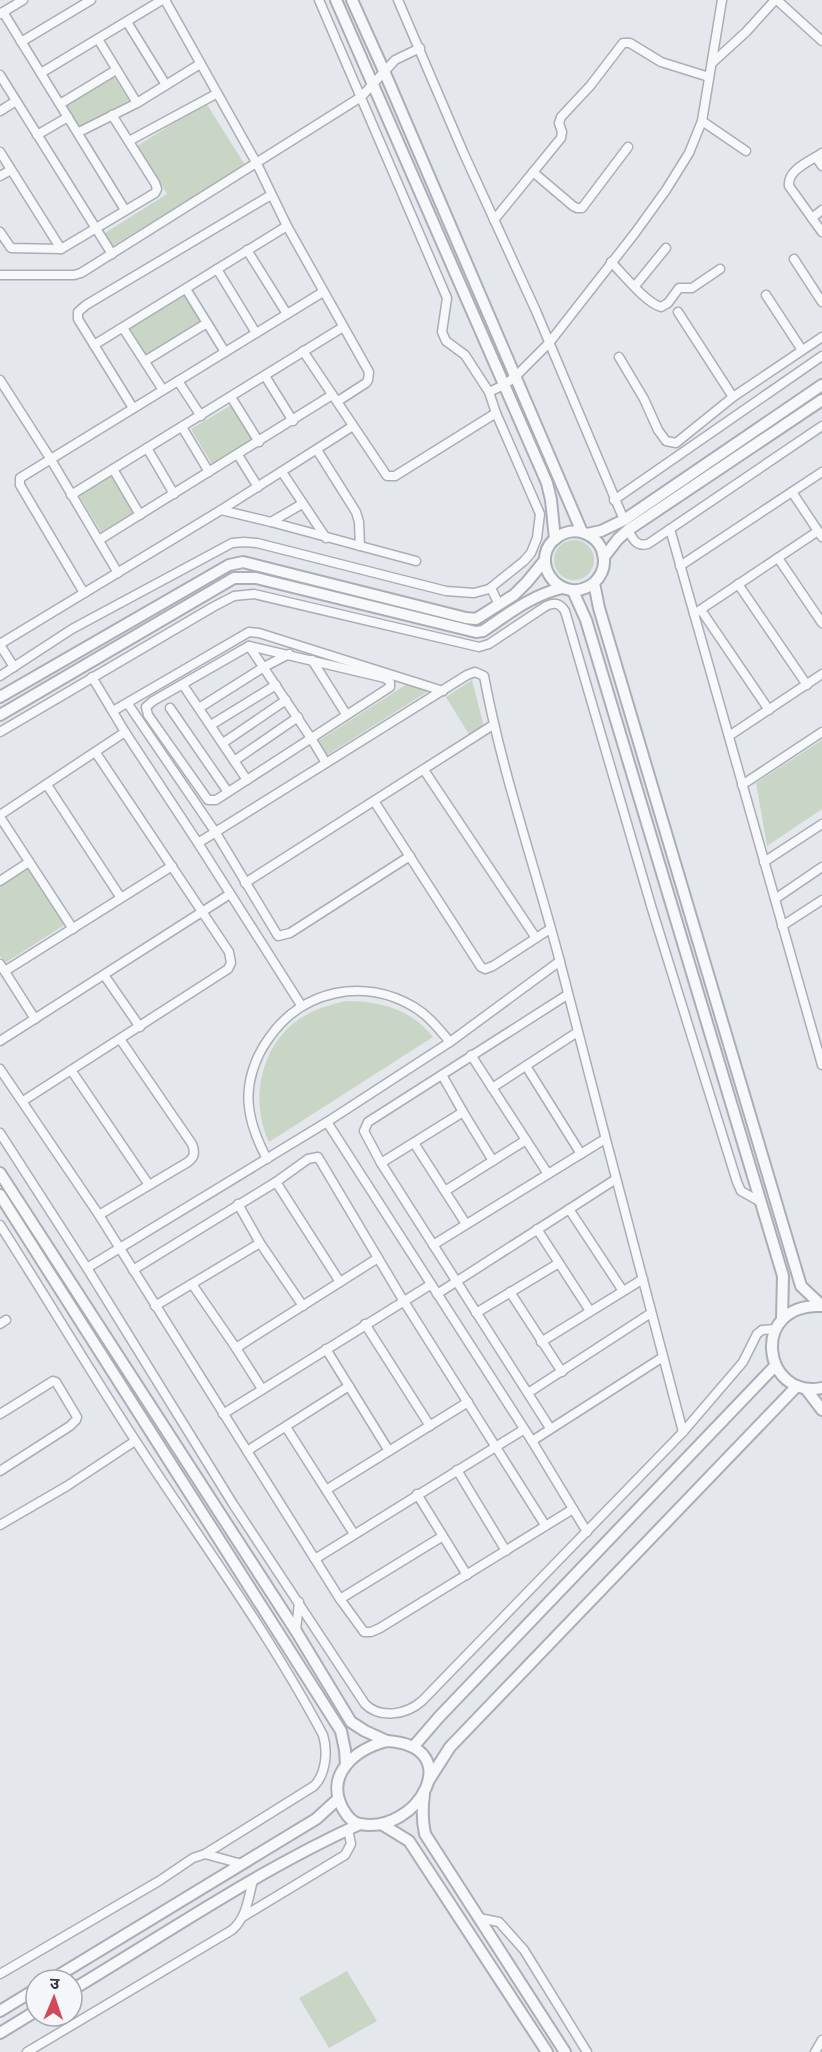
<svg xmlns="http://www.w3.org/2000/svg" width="822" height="2052" viewBox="0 0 822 2052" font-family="Overpass,'Noto Sans Devanagari',sans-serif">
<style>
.green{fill:#c9d6c5}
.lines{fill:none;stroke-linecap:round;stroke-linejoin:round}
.minor-casing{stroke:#a9aeb7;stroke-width:11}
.tertiary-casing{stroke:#a9aeb7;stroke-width:14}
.minor{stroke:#f7f8fa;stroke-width:8}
.tertiary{stroke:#f7f8fa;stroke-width:10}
</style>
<rect width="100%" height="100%" fill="#e4e7ec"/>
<g class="green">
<path d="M113 75 129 100 78 131 63 105Z"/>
<path d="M206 103 245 165 113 246 105 233 167 194 137 146Z"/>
<path d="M185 293 202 321 146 355 129 327Z"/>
<path d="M233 404 254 439 212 464 191 429Z"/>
<path d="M113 475 135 512 101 532 79 495Z"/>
<circle cx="574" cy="560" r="20"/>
<path d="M472 680 484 727 470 736 446 697Z"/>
<path d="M407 684 430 690 324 757 315 743Z"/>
<path d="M822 740V809L767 846 756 783Z"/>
<path d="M27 867 66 924 5 963 0 956V885Z"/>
<path d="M346 1001C380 1001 411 1009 433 1037L269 1142C248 1098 262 1039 306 1015 319 1008 332 1004 346 1001Z"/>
<path d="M347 1971 377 2021 329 2048 299 1998Z"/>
</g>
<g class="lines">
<g class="minor-casing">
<g id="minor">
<path d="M165 0 257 164 287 226 369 372 368 380 366 383 338 401"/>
<path d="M398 0 464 154 536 311 624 520"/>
<path d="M777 0 822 41"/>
<path d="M3 12 125 210"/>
<path d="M0 14 23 0"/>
<path d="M127 22 166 85"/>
<path d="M98 39 137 103"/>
<path d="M21 42 91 0"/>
<path d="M712 63 746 32 775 0"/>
<path d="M41 73 162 0"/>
<path d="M0 75 112 254"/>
<path d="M60 104 116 70"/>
<path d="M0 111 16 101"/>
<path d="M702 121 746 151"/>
<path d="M79 132 137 103 200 64"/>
<path d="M37 135 68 117"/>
<path d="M129 141 216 94"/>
<path d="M0 152 61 249"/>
<path d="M822 153C810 161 787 170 789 186L822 232"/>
<path d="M816 157 822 166"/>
<path d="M533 172 573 206 577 208H582L628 147"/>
<path d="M0 176 11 170"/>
<path d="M812 218 822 210"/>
<path d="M494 220 561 138 562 132 559 123 561 117 590 86 623 43H630L661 62 709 77"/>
<path d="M0 232 11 248 61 249 155 193 157 189 155 183 112 115"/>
<path d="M247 250 287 314"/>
<path d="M794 259 822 302"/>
<path d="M611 262C623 274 646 303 661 307L668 303 679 288H692L720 269"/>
<path d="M217 269 256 333"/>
<path d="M0 275H74L81 273 361 97 395 60 420 48"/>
<path d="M635 286 666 248"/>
<path d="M186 289 225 352"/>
<path d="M766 295 802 350"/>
<path d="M678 312 733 397"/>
<path d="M123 328 163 390"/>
<path d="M94 345 287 226"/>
<path d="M303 351 387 476H395L496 413"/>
<path d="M619 357 644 399 658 430 666 441 676 443 733 397 822 337"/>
<path d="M145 361 207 323"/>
<path d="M265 376 293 421"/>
<path d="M0 380 50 458 118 573"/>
<path d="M178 381 201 416"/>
<path d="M489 392 504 385 516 376 549 343 635 233 666 190 689 153 702 121 722 0"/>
<path d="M231 397 259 442"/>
<path d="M133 408 78 319V312L86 305 271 195"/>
<path d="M182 427 209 472"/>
<path d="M147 448 174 494"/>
<path d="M317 450 356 512 359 522 360 546"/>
<path d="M238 455 258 487"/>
<path d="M113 469 140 515"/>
<path d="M282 472 326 538"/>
<path d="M792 492 822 537"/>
<path d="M71 495 343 327"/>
<path d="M614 500 822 356"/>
<path d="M221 510 271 522 416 561"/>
<path d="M271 522 302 504"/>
<path d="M670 529 822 1065"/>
<path d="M628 530C633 539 636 547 648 544L822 426"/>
<path d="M99 540 332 395"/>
<path d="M778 558 822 623"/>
<path d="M680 566 822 472"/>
<path d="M738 584 807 685"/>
<path d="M491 588 499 605"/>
<path d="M84 593 20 485V478L323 292"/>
<path d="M701 610 769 710"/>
<path d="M694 614 818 531"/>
<path d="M0 644 221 510 353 426"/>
<path d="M0 645 14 667"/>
<path d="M249 646 385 678 390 682V687L216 800H208L148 715 146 707 153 701Z"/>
<path d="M249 646 311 738 326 763"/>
<path d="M312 660 346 714"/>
<path d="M0 676 72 629 232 543 244 542 257 543 446 591 474 593 489 589 524 561 531 553 537 538 540 514 496 413 489 392 465 355 446 341 442 332 447 298 319 0"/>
<path d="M92 677 125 732 198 843 301 1005"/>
<path d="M183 685 247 780"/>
<path d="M128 704 216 833 278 936 290 933 410 856"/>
<path d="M170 708 228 792"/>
<path d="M199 708 264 667 289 654"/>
<path d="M113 711 249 632 259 633 443 691"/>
<path d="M211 725 276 685"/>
<path d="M0 732 213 607 234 596 254 594 479 647 489 644 546 606C554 602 560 603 565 611L652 909 737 1182 741 1191 759 1201"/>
<path d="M729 736 822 674"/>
<path d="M223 743 286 700"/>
<path d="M234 761 298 717"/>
<path d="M424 770 536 938"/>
<path d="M47 785 121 898"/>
<path d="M742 785 822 732"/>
<path d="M374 801 481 967 485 969 493 966 550 929"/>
<path d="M0 815 125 732"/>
<path d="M0 817 73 929"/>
<path d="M198 843 467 675 475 672 484 676C502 773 535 866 560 962 600 1119 642 1275 683 1432"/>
<path d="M764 862 822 824"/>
<path d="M0 881 29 862"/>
<path d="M245 883 493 725"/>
<path d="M775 899 822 867"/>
<path d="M782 926 822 900"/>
<path d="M0 964 35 1019"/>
<path d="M5 971 172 866"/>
<path d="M104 975 140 1027"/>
<path d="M0 1041 230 894"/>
<path d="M471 1055 548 1174"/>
<path d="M526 1066 581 1154"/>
<path d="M0 1069 99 1215 340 1599 364 1632H371L380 1628 573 1509"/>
<path d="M71 1070 149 1185"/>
<path d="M442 1075 463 1112 493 1161"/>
<path d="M492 1088 576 1033"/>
<path d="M23 1101 228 969 231 963 229 952 96 753"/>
<path d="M327 1122 532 1441 587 1532"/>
<path d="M0 1133 87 1268 233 1504 365 1704C380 1719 406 1715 422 1701L683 1432 743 1362 757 1334 762 1330 775 1329"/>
<path d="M414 1143 466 1224"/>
<path d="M267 1159C258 1142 251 1126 249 1107 246 1083 255 1057 269 1038 302 990 364 977 414 1007 429 1016 439 1029 450 1042"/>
<path d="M381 1163 463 1112"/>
<path d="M276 1182 340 1282"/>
<path d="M445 1191 526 1140"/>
<path d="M238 1204 260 1243 303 1306"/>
<path d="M569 1209 623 1291"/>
<path d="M99 1215 188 1162C195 1157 195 1152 192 1144L120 1039"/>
<path d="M0 1225C46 1297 89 1369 135 1440 198 1537 269 1633 323 1735 328 1751 326 1774 314 1786L205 1854"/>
<path d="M537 1229 590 1311"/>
<path d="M433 1245 605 1139"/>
<path d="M87 1268 327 1122 450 1042 560 961"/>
<path d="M133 1270 276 1182 308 1159 318 1157 403 1300 545 1525"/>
<path d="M192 1284 236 1348 262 1389"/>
<path d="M510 1292 562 1372"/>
<path d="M437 1294 616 1179"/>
<path d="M155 1306 260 1243"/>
<path d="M476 1313 559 1263"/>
<path d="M0 1324 6 1320"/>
<path d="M365 1324 430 1426"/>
<path d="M541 1342 643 1279"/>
<path d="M236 1348 378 1258"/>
<path d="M326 1349 389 1451"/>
<path d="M528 1393 651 1313"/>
<path d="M0 1414 53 1381 56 1382 77 1417 76 1420 70 1426 0 1471"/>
<path d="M223 1414 430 1285"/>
<path d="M286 1427 354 1534"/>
<path d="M550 1428 381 1163 364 1131 368 1122 567 995"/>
<path d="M532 1441 663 1357"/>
<path d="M247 1451 349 1386"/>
<path d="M457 1470 506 1551"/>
<path d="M326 1490 468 1402"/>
<path d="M417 1494 467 1575"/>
<path d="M0 1525 67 1486 135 1441"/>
<path d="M315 1559 523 1430"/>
<path d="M340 1599 443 1536"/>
<path d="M296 1631 299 1602"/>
<path d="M244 1916 345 1855 351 1844 348 1829"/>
<path d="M479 1918 499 1922 524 1950 587 2052"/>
<path d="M0 1974 159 1881 193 1858 205 1854 242 1864"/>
<path d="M27 2052 232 1930C247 1917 248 1899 253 1880"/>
<path d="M815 2052 822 2040"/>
</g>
</g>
<g class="tertiary-casing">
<g id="tertiary">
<path d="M336 0 547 483 551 500 555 539"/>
<path d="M352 0 384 71 582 532"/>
<path d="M587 534 601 531 624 520 822 385"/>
<path d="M604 557 618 539 628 530 822 400"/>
<path d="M594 583C559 609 525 557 559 536 565 532 574 530 581 532 592 535 601 543 603 554 606 565 602 575 594 583L599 608 801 1286 822 1306"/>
<path d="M573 591 586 620 783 1276 782 1319"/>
<path d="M0 697 229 565 243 562 259 566 466 618 476 619 514 595 527 582 545 560"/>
<path d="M0 715 234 578H256L476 632 483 631C508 614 532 595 562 588"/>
<path d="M0 1173 296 1631 351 1722 365 1731 387 1741"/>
<path d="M0 1195 341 1731 345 1750 346 1765"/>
<path d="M822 1306C748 1303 763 1400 822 1388"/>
<path d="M806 1389 822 1410"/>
<path d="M387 1741C468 1746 418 1835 360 1824 352 1823 347 1816 343 1809 324 1774 356 1749 387 1741Z"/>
<path d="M414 1746 439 1717 775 1366"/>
<path d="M429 1780 450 1747 797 1386"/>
<path d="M424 1794C422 1808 422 1820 425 1834L565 2052"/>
<path d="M383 1825 409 1841 547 2052"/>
<path d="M51 1980 316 1819 338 1799"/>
<path d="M72 1990C167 1933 259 1870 360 1824"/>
<path d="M0 2011 36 1989"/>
<path d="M0 2033 36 2011"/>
</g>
</g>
<use href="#minor" class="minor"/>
<use href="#tertiary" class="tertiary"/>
</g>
<g transform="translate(54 1998) rotate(2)"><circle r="28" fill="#f4f6f9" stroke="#a4a8b1" stroke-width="1.5"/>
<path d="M0-4.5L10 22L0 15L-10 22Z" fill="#d1495b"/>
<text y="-9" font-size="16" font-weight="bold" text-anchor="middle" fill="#2b3445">उ</text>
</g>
</svg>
